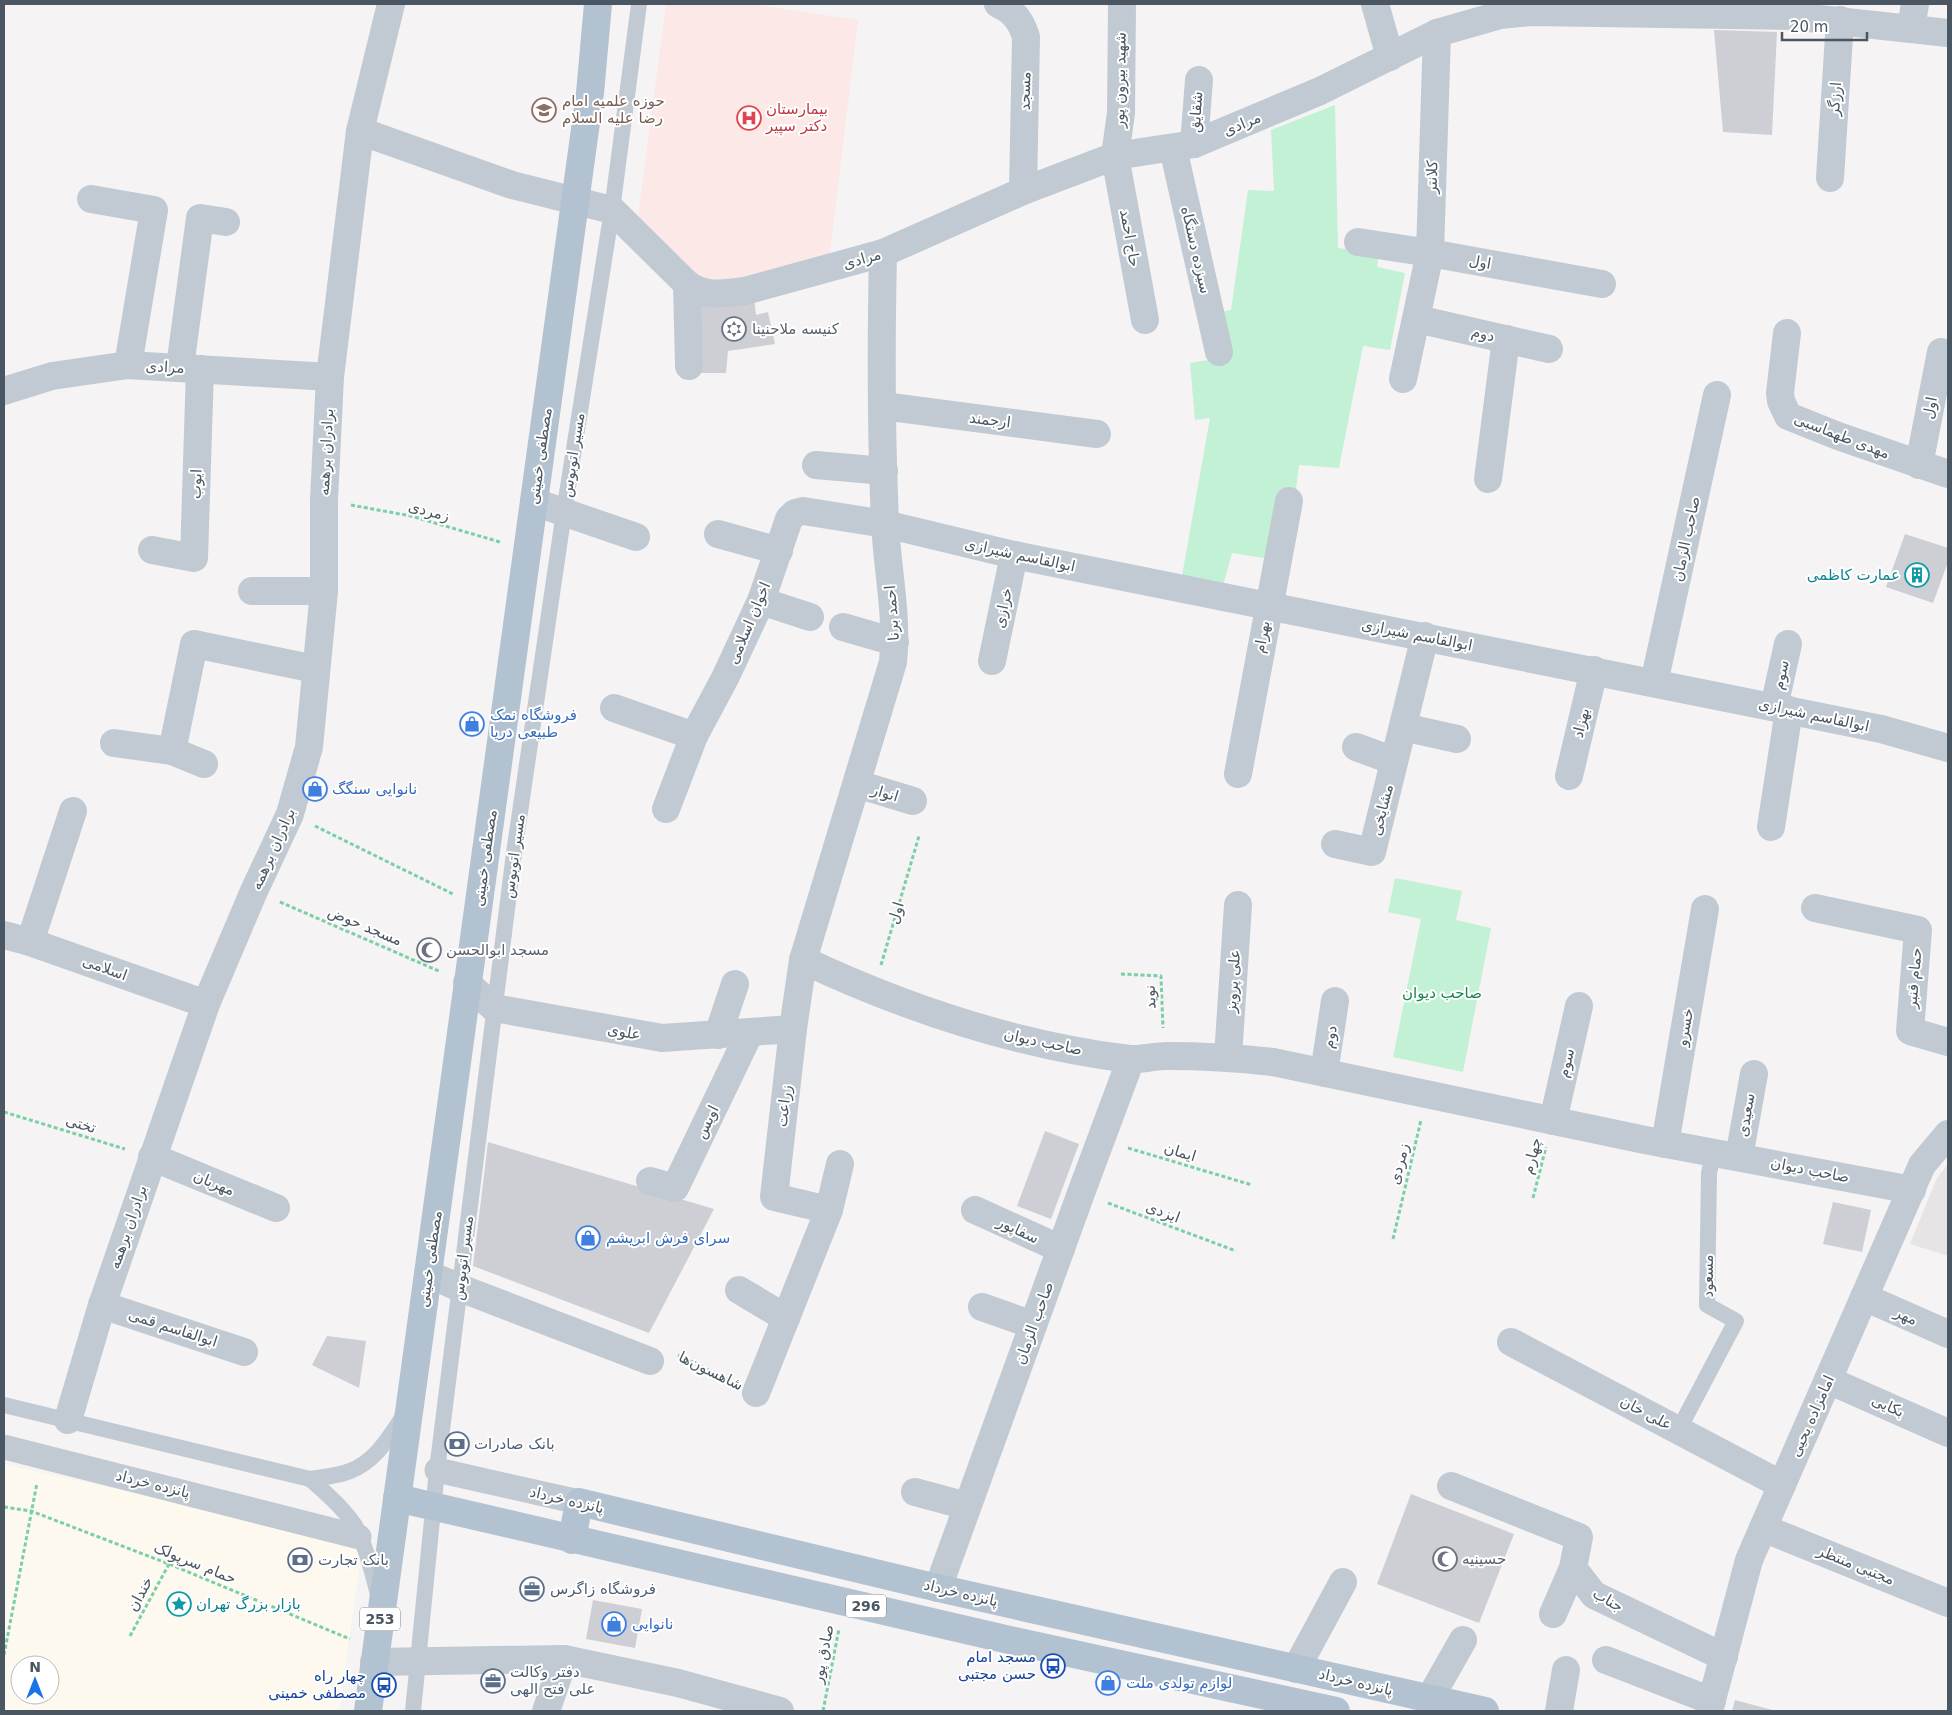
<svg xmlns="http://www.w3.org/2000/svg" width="1952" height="1715" viewBox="0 0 1952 1715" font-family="'DejaVu Sans',Cairo,sans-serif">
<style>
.commercial{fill:#fdf9ef;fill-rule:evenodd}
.education{fill:#e6e4e5}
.medical{fill:#fce8e6}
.green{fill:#c3f1d5}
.building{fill:#cdcfd5}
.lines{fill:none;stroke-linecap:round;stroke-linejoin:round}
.path{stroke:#7ad0a6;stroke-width:3;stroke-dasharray:4 2.5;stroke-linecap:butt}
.service{stroke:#c1cad2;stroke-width:16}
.pedestrian{stroke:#c1cad2;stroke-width:25}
.minor{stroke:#c1cad2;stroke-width:28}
.primary{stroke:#b3c2d1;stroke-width:28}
.labels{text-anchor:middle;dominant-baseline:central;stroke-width:4;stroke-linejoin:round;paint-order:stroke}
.shield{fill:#fff;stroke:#808990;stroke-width:1}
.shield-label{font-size:14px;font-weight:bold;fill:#4a5661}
.street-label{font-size:15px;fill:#4a5661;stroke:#fff}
.education-label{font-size:15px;fill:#785e54;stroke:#fff;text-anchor:start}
.health-label{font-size:15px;fill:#be3a42;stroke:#fff;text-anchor:start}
.worship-label{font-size:15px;fill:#5b616d;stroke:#fff;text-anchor:start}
.culture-label{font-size:15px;fill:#0d838f;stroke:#fff;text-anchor:end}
.shop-label{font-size:15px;fill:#366cbe;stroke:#fff;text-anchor:start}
.park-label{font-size:15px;fill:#17864f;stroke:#fff}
.service-label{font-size:15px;fill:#4e5e75;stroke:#fff;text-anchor:start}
.transit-label{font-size:15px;fill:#164399;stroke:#fff;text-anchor:end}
</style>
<rect width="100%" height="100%" fill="#f5f3f3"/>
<path class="commercial" d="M4 1464 363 1543 339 1711H4ZM20 1665H50V1695H20Z"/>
<path class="education" d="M1948 1164V1256L1910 1244 1937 1178Z"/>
<path class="medical" d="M666 4H751L858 20 829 260 714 286 696 276 638 217Z"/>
<g class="green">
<path d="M1335 105 1338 248 1379 253 1377 267 1405 273 1390 350 1363 346 1339 468 1299 465 1295 497 1269 559 1232 553 1223 586 1182 576 1210 418 1195 420 1190 363 1226 357 1215 313 1231 310 1248 190 1274 191 1271 130Z"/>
<path d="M1395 878 1462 891 1456 920 1491 928 1463 1072 1393 1057 1421 919 1388 912Z"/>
</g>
<g class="building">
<path d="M1714 30 1777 32 1772 135 1723 132Z"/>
<path d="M754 297 756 315 768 312 775 344 728 351 726 373H697L696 306 725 305Z"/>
<path d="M1905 534 1948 548V562L1933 603 1886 587Z"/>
<path d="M1045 1131 1079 1144 1051 1219 1017 1206Z"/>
<path d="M488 1142 714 1209 649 1333 473 1266Z"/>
<path d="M1833 1202 1871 1210 1862 1252 1823 1244Z"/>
<path d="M327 1336 366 1341 359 1388 312 1365Z"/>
<path d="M1411 1494 1514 1534 1479 1623 1377 1584Z"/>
<path d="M593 1600 642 1609 635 1648 586 1639Z"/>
<path d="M1735 1700 1776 1711H1732Z"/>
</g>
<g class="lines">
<g class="path">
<path d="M351 505 411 516 500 542"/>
<path d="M315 826 453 894"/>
<path d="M280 902 441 972"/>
<path d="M881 965 919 836"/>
<path d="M1121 974 1161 976 1163 1028"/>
<path d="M4 1112 125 1149"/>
<path d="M1128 1148 1252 1185"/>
<path d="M1533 1198 1546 1147"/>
<path d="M1108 1203 1236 1251"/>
<path d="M1393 1239 1421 1120"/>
<path d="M678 1355 731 1381"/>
<path d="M4 1507 31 1511 169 1564 350 1639"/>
<path d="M130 1636 169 1564"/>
<path d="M4 1655 37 1483"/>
<path d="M823 1711 839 1629"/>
</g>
<g class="service">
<path d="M4 1405 310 1479C323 1477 338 1476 350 1471 376 1461 389 1437 404 1415"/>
<path d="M1678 1431 1736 1321 1707 1305 1709 1173 1714 1152"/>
<path d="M310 1479C326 1493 342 1507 354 1524 365 1542 373 1574 378 1595"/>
<path d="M413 1711 437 1470 514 853 564 512 612 210 639 4"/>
</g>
<g class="pedestrian">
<path d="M4 1447 359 1537"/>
<path d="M437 1470 579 1502"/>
</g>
<g class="minor">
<path d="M998 4C1014 11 1021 21 1026 37L1023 191"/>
<path d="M1122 4 1121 113 1115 156 1145 320"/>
<path d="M1375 4 1390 57"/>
<path d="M1911 28 1915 4"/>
<path d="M360 131 512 185 612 210 687 284C706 298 723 293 745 291L883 253 1023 191 1115 156 1194 144 1320 91 1437 33 1500 15 1532 12 1791 16 1948 33"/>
<path d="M1194 144 1199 80"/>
<path d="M1173 148 1219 352"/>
<path d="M1830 178 1840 20"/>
<path d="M91 199 154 210 128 365"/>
<path d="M1358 242 1430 253 1602 284"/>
<path d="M687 284 689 366"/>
<path d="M1417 319 1549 349"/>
<path d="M1787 333 1780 393 1781 401 1788 416 1838 436 1948 474"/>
<path d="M180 367 200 218 226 222"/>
<path d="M1403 379 1430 253 1437 33"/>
<path d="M4 391 52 376 128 365 330 377"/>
<path d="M883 406 1097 434"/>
<path d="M816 465 884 471"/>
<path d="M1919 465 1941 352"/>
<path d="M1488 479 1506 339"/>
<path d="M534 502 636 537"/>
<path d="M718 534 779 551"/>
<path d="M152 550 194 558 200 369"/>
<path d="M252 591H324"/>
<path d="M761 601 810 617"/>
<path d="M843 627 895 642"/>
<path d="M992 661 1014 555"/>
<path d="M1654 683 1717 395"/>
<path d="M1774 707 1788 644"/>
<path d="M614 708 694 736"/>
<path d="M1403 727 1457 739"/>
<path d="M114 743 172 751 194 644 315 669"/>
<path d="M1356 747 1394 761"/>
<path d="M172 751 204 764"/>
<path d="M1238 774 1289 501"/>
<path d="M1569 776 1594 670"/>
<path d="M857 784 913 801"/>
<path d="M666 809 694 736 725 678 761 601 789 519 795 513 803 511 885 524 1014 555 1881 729 1948 748"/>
<path d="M1771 827 1789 710"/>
<path d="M1335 844 1372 852 1425 636"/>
<path d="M1815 908 1918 930 1910 1031 1948 1042"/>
<path d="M4 935 30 942 206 1004"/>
<path d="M30 942 73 811"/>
<path d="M803 960C907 1009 1016 1045 1129 1059 1141 1060 1154 1056 1167 1056 1203 1056 1237 1058 1273 1062L1645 1140 1912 1190"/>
<path d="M467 983 494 1008 662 1038 793 1029"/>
<path d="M718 1035 735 984"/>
<path d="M1228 1057 1238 905"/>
<path d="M1324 1073 1335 1001"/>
<path d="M1553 1121 1579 1006"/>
<path d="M1665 1144 1705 909"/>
<path d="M152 1157 276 1208"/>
<path d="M1739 1157 1754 1074"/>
<path d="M650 1181 675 1188 750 1032"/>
<path d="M829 1210 774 1197 793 1029 803 960 893 662C898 616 887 569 885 522 881 433 881 343 883 253"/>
<path d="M975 1210 1061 1249"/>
<path d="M428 1274 460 1288 650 1361"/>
<path d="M739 1290 786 1318"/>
<path d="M1864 1297 1948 1334"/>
<path d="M102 1305 244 1352"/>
<path d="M982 1307 1033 1325"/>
<path d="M1511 1342 1782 1485"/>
<path d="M1828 1380 1948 1433"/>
<path d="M756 1393 829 1210 840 1164"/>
<path d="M68 1420 102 1305 206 1004 254 891 290 814 309 747 324 591V500L330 377 360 131 391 4"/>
<path d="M1451 1486 1579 1537 1573 1568 1594 1595 1724 1657"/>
<path d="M915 1492 967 1506"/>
<path d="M1763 1528 1948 1603"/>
<path d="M938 1588 1081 1193 1131 1059"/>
<path d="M1553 1614 1573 1568"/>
<path d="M1606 1660 1712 1701"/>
<path d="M374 1662 564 1659 678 1683 780 1711"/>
<path d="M1296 1669 1343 1582"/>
<path d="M1430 1698 1463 1640"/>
<path d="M546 1711 564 1659"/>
<path d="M1559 1711 1566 1670"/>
<path d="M1709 1711 1749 1560 1922 1165 1948 1134"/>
</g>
<g class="primary">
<path d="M397 1498 1005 1639 1336 1711"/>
<path d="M572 1540 579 1502 938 1588 1485 1711"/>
<path d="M368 1711 590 93 598 4"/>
</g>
</g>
<defs>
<g id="university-ring" transform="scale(1.25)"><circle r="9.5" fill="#fff" stroke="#8d6e63" stroke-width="1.5"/><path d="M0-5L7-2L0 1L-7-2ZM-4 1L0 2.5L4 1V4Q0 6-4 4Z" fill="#8d6e63"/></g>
<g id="hospital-ring" transform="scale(1.25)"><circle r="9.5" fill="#fff" stroke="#e0444e" stroke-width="1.5"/><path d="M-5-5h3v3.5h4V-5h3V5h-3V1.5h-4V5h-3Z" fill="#e0444e"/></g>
<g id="synagogue-ring" transform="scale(1.25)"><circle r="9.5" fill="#fff" stroke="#6b7280" stroke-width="1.5"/><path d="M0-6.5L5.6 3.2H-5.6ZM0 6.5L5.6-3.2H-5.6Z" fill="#6b7280"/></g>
<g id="building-ring" transform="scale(1.25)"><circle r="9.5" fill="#fff" stroke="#0f9aa8" stroke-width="1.5"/><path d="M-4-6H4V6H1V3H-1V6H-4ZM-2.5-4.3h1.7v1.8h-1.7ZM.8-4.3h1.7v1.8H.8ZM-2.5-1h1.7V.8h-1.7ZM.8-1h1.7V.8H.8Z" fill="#0f9aa8"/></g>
<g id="shop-ring" transform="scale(1.25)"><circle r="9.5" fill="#fff" stroke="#3f7fe0" stroke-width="1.5"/><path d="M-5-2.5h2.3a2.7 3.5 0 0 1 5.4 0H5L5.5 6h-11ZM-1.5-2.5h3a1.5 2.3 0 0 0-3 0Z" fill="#3f7fe0"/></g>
<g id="mosque-ring" transform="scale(1.25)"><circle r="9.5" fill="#fff" stroke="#6b7280" stroke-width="1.5"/><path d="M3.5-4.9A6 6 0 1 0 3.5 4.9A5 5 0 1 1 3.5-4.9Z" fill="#6b7280"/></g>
<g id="bank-ring" transform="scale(1.25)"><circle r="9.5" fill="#fff" stroke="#5c6f8a" stroke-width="1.5"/><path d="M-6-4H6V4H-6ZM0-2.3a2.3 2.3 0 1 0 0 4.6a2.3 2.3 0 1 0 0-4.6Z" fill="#5c6f8a"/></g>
<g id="office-ring" transform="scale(1.25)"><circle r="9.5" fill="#fff" stroke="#5c6f8a" stroke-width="1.5"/><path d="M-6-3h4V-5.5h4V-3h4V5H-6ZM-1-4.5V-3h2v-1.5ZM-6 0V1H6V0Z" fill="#5c6f8a"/></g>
<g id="sight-ring" transform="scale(1.25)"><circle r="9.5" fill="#fff" stroke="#0f9aa8" stroke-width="1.5"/><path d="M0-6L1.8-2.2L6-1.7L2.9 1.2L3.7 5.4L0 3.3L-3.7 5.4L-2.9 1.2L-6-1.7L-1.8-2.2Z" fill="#0f9aa8"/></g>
<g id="bus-ring" transform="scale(1.25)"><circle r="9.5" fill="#fff" stroke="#1a4fb4" stroke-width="1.5"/><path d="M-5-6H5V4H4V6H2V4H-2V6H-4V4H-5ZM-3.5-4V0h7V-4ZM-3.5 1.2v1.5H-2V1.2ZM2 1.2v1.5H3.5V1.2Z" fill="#1a4fb4"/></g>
</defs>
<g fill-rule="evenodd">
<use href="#university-ring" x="544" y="110"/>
<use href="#hospital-ring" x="749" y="118"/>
<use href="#synagogue-ring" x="734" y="329"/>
<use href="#building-ring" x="1917" y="575"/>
<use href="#shop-ring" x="472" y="724"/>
<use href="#shop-ring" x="315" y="789"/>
<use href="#mosque-ring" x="429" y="950"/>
<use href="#shop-ring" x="588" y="1238"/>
<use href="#bank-ring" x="457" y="1444"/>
<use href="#mosque-ring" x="1445" y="1559"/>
<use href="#bank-ring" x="300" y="1560"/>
<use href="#office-ring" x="532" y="1589"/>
<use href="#sight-ring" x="179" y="1604"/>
<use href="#shop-ring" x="614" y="1624"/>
<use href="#bus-ring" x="1053" y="1666"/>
<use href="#office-ring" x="493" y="1681"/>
<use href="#shop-ring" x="1108" y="1683"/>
<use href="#bus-ring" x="384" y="1685"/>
</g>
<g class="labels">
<g class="shield">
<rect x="846" y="1594.5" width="40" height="23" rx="4"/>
<rect x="360" y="1607.5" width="40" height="23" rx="4"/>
</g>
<g class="shield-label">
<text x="866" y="1606">296</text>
<text x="380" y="1619">253</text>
</g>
<g class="street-label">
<text transform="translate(1120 80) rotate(-89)">شهید بیرون پور</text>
<text transform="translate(1025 91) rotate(-89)">مسجد</text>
<text transform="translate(1835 99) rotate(-86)">ارزگر</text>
<text transform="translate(1196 112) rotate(-86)">شقایق</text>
<text transform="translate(1242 124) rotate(-23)">مرادی</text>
<text transform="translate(1432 177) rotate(-88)">کلانتر</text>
<text transform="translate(1130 238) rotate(80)">حاج احمد</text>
<text transform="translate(1196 250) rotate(77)">سیزده دستگاه</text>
<text transform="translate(862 259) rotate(-16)">مرادی</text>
<text transform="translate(1480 262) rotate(10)">اول</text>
<text transform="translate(1483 334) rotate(13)">دوم</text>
<text transform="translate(165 367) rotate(3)">مرادی</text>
<text transform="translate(1930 408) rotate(-79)">اول</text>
<text transform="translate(990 420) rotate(7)">ارجمند</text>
<text transform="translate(1842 436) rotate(21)">مهدی طهماسبی</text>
<text transform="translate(326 452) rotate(-87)">برادران برهمه</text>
<text transform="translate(573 455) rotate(-81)">مسیر اتوبوس</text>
<text transform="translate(540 456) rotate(-82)">مصطفی خمینی</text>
<text transform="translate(196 484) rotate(-88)">ایوب</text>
<text transform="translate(429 511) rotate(15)">زمردی</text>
<text transform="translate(1686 539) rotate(-78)">صاحب الزمان</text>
<text transform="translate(1020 555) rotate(12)">ابوالقاسم شیرازی</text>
<text transform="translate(1003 608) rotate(-78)">خرازی</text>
<text transform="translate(892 613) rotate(-94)">احمد برنا</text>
<text transform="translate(749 623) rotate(-67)">اخوان اسلامی</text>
<text transform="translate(1417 635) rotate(11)">ابوالقاسم شیرازی</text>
<text transform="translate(1262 637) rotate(-80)">بهرام</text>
<text transform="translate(1781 675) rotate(-78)">سوم</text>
<text transform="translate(1814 715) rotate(12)">ابوالقاسم شیرازی</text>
<text transform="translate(1581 723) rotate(-76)">بهزاد</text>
<text transform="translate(885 793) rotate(17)">انوار</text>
<text transform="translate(1382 810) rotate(-76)">مشایخی</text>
<text transform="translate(273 849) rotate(-66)">برادران برهمه</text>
<text transform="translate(514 856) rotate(-82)">مسیر اتوبوس</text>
<text transform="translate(485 858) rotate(-82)">مصطفی خمینی</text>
<text transform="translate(896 913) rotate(-73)">اول</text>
<text transform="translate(365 926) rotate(23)">مسجد حوض</text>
<text transform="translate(105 968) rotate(20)">اسلامی</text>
<text transform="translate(1914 978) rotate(-85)">حمام قنبر</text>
<text transform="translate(1233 981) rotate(-86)">علی پرویز</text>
<text transform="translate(1150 997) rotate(-92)">نوید</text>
<text transform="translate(1685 1027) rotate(-80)">خسرو</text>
<text transform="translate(624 1032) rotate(10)">علوی</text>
<text transform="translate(1330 1037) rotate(-81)">دوم</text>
<text transform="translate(1043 1042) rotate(12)">صاحب دیوان</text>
<text transform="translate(1566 1063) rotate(-77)">سوم</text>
<text transform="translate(784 1106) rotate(-83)">زراعت</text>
<text transform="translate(1746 1115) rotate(-80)">سعیدی</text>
<text transform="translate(707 1122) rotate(-64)">اویس</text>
<text transform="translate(81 1124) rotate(17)">تختی</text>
<text transform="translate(1180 1152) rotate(17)">ایمان</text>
<text transform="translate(1532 1156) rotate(-76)">چهارم</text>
<text transform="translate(1399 1164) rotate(-76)">زمردی</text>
<text transform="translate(1810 1170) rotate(11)">صاحب دیوان</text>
<text transform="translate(214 1183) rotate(22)">مهربان</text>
<text transform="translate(1163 1212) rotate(21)">ایزدی</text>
<text transform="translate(128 1227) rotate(-71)">برادران برهمه</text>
<text transform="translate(1018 1230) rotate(25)">سفاپور</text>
<text transform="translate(463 1258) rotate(-83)">مسیر اتوبوس</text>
<text transform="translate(430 1259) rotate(-82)">مصطفی خمینی</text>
<text transform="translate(1708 1276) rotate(-90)">مسعود</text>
<text transform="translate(1906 1316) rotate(24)">مهر</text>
<text transform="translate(1034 1323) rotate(-70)">صاحب الزمان</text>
<text transform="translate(173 1328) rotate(18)">ابوالقاسم قمی</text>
<text transform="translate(711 1371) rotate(26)">شاهسون‌ها</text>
<text transform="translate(1888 1406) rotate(24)">بکایی</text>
<text transform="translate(1646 1413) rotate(28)">علی خان</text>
<text transform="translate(1812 1416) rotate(-66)">امامزاده یحیی</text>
<text transform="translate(153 1484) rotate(14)">پانزده خرداد</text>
<text transform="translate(567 1500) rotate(13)">پانزده خرداد</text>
<text transform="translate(195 1563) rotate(22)">حمام سرپولک</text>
<text transform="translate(1856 1565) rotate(22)">مجتبی منتظر</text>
<text transform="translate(961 1593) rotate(13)">پانزده خرداد</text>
<text transform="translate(140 1594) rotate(-61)">خندان</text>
<text transform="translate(1608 1600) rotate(30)">جناب</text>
<text transform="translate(823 1654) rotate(-79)">صادق پور</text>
<text transform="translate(1356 1682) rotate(13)">پانزده خرداد</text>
</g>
<g class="education-label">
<text x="562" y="101">حوزه علمیه امام<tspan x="562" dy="17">رضا علیه السلام</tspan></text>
</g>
<g class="health-label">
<text x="766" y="109">بیمارستان<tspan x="766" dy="17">دکتر سپیر</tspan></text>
</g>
<g class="worship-label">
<text x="752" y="329">کنیسه ملاحنینا</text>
<text x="446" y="950">مسجد ابوالحسن</text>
<text x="1462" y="1559">حسینیه</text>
</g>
<g class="culture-label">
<text x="1900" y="575">عمارت کاظمی</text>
<text x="196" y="1604" text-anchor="start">بازار بزرگ تهران</text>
</g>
<g class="shop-label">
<text x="490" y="715">فروشگاه نمک<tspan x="490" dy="17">طبیعی دریا</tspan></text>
<text x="332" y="789">نانوایی سنگگ</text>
<text x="606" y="1238">سرای فرش ابریشم</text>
<text x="632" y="1624">نانوایی</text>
<text x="1126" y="1683">لوازم تولدی ملت</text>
</g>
<g class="park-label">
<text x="1442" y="993">صاحب دیوان</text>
</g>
<g class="service-label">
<text x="474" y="1444">بانک صادرات</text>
<text x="318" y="1560">بانک تجارت</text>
<text x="550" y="1589">فروشگاه زاگرس</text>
<text x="510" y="1672">دفتر وکالت<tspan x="510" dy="17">علی فتح الهی</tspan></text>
</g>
<g class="transit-label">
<text x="1036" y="1657">مسجد امام<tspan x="1036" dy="17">حسن مجتبی</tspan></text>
<text x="366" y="1676">چهار راه<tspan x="366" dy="17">مصطفی خمینی</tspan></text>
</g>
</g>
<rect width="1952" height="1715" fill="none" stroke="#4a5661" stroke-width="10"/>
<g transform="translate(35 1680)"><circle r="24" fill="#ffffff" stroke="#b7bbc0"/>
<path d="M0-4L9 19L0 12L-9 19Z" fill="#1a73e8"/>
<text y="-8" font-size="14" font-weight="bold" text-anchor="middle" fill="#4a5661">N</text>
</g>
<path d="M1782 32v8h85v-8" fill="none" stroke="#4a5661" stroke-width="2.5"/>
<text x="1790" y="32" font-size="15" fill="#4a5661" stroke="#ffffff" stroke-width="4" paint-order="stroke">20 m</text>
</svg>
